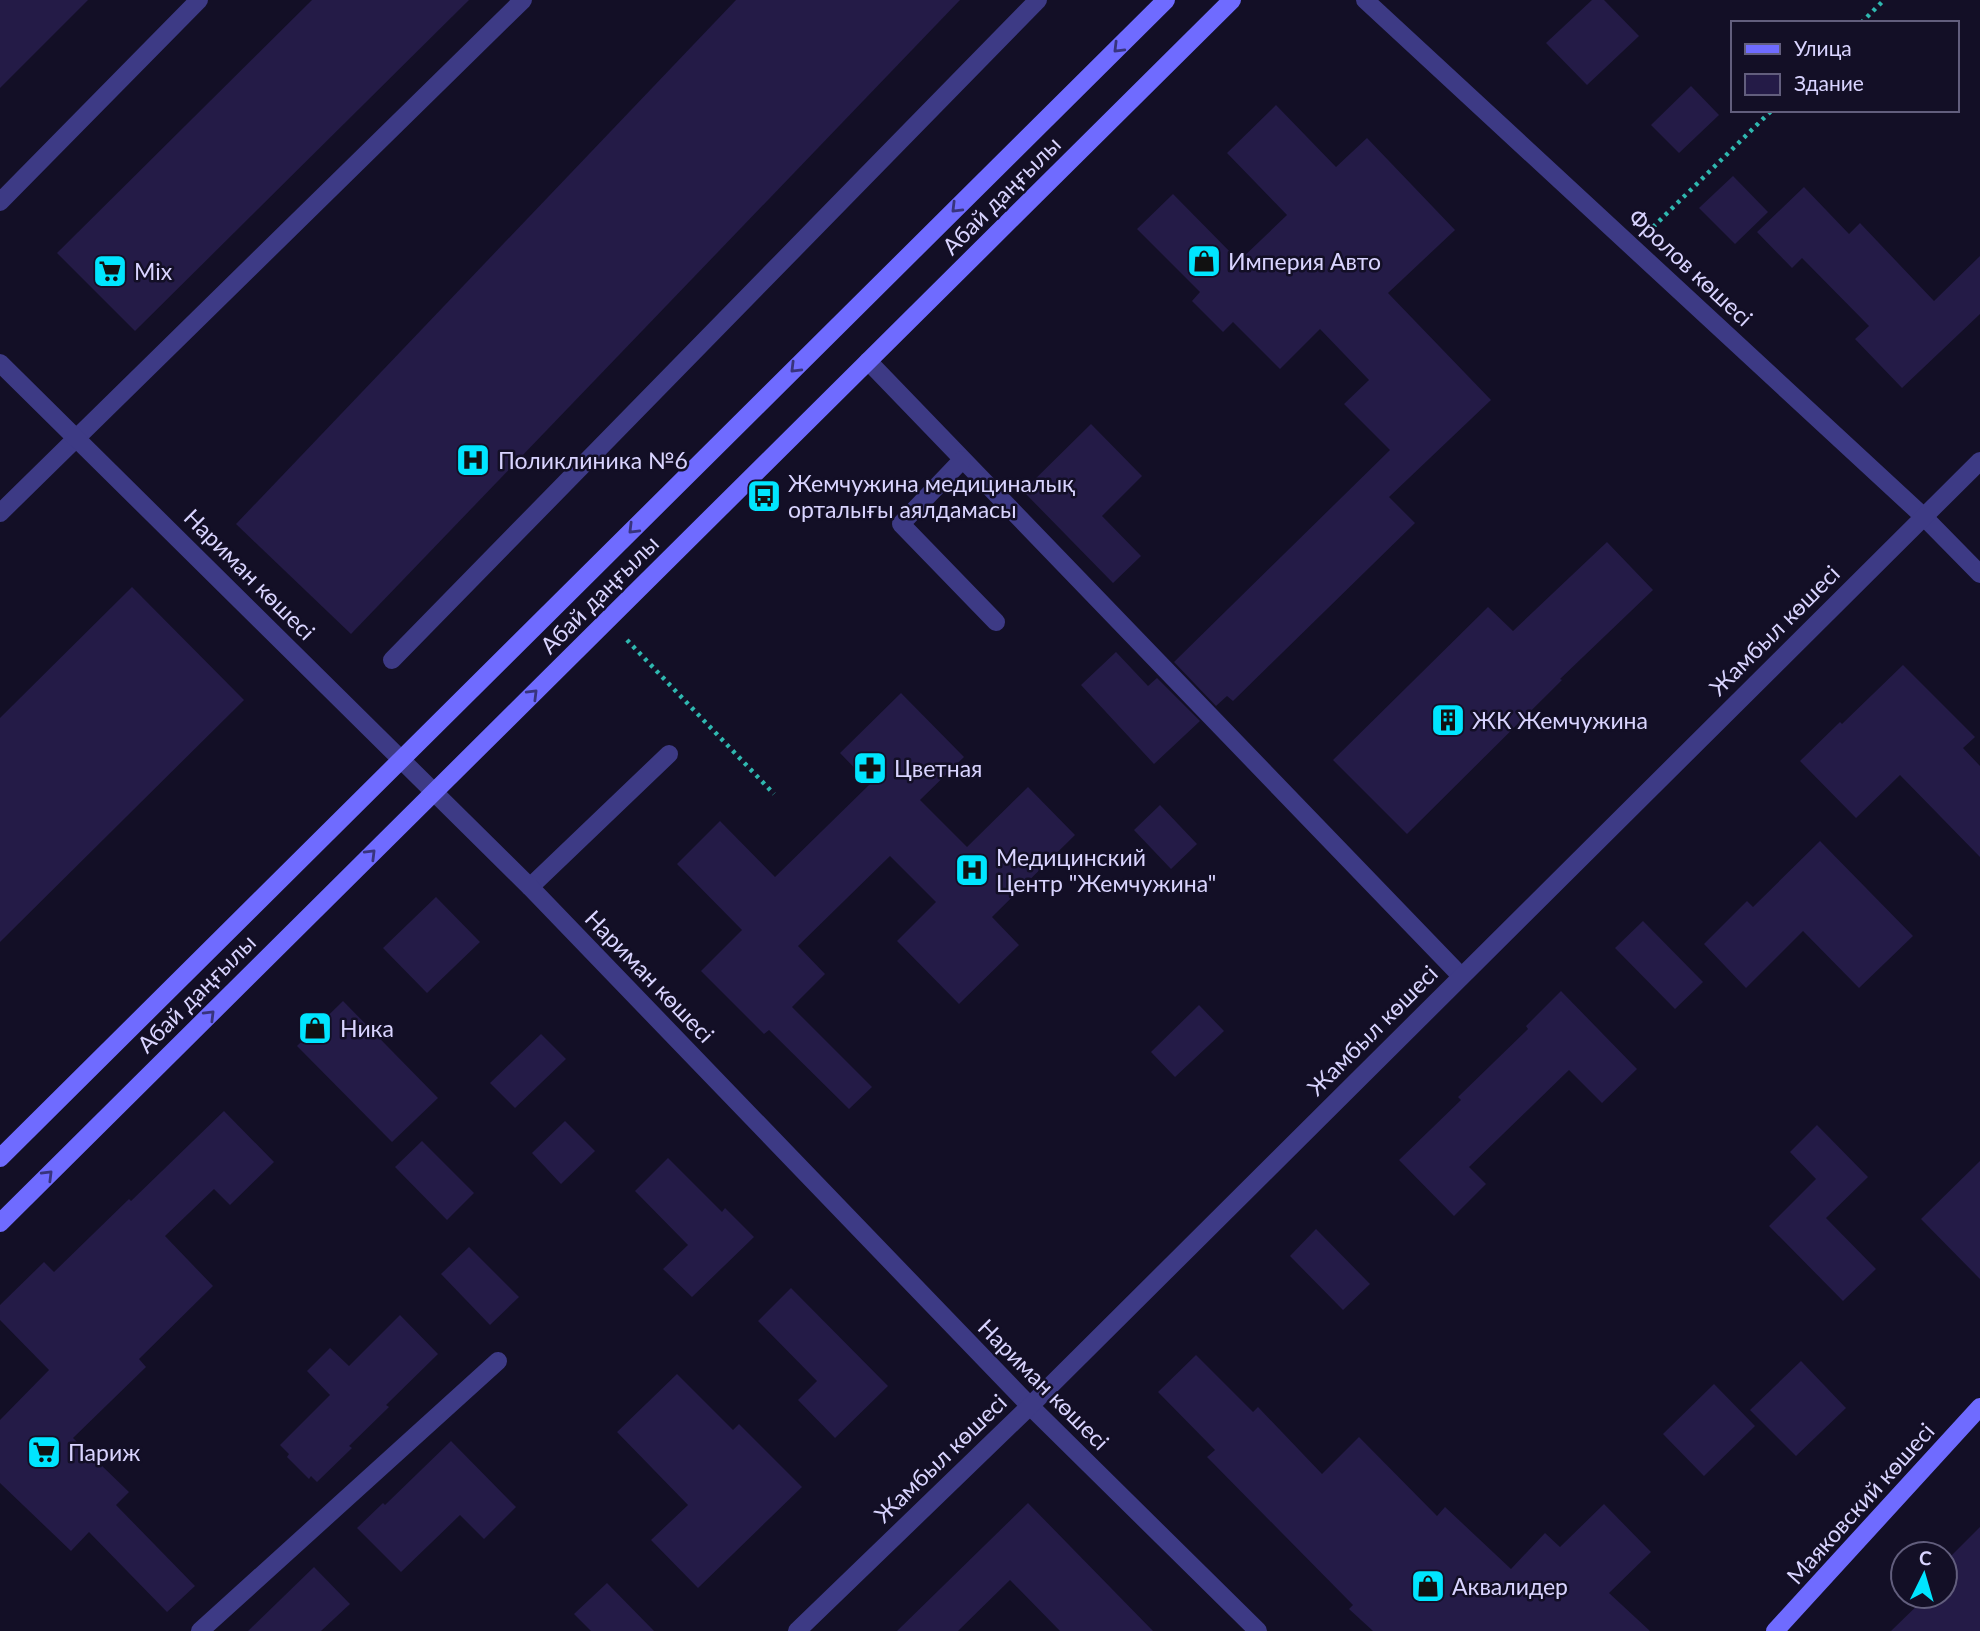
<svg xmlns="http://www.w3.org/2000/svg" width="1980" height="1631" viewBox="0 0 1980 1631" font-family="Lato,sans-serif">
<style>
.building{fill:#241b47}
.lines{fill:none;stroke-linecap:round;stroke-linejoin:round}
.path{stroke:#2fb8b0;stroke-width:4.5;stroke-dasharray:3.5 5;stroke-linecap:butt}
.lane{stroke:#3d3a85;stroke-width:18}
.street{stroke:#3d3a85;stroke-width:18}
.secondary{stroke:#6f6bff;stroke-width:18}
.oneway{stroke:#38347d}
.labels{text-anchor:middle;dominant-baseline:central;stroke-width:5;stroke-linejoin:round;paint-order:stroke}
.street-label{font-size:23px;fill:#d9d4ff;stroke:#130f26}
.poi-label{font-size:23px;fill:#d9d4ff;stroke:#130f26;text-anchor:start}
</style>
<rect width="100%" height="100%" fill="#130f26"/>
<g class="building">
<path d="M0 0H88L0 88Z"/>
<path d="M312 0H469L135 331 57 253Z"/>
<path d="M736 0H960L351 634 236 524Z"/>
<path d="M1592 0H1604L1639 36 1587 85 1546 43Z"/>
<path d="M1691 86 1719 115 1679 153 1651 125Z"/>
<path d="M1276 105 1336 167 1367 138 1455 230 1388 293 1491 400 1389 497 1415 523 1233 701 1227 696 1216 706 1174 662 1390 450 1344 404 1369 380 1320 329 1280 369 1233 322 1223 332 1192 301 1200 292 1137 229 1173 194 1239 261 1287 215 1227 153Z"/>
<path d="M1733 176 1768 212 1735 244 1699 208Z"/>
<path d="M1804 187 1849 234 1860 223 1934 301 1980 256V314L1902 388 1855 339 1869 326 1802 258 1792 268 1757 232Z"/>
<path d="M1091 424 1142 476 1102 516 1141 556 1113 583 1023 491Z"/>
<path d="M1607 542 1653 590 1560 679 1562 680 1407 834 1333 760 1488 607 1513 631Z"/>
<path d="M132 587 244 700 0 942V718Z"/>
<path d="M1116 652 1148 686 1157 678 1200 721 1154 764 1081 685Z"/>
<path d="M1903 665 1975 737 1963 748 1980 766V857L1900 775 1856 818 1800 761 1840 722 1842 724Z"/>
<path d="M901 693 964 757 920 800 967 847 1028 787 1075 835 992 917 1019 945 959 1004 897 941 936 902 890 856 798 946 825 974 792 1007 872 1087 849 1109 769 1030 764 1034 701 971 742 930 677 864 720 821 775 877 870 784 840 753Z"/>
<path d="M1160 805 1197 844 1171 869 1134 830Z"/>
<path d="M1820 841 1913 936 1859 988 1803 931 1746 988 1704 944 1747 901 1753 907Z"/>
<path d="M436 897 480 942 427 993 383 948Z"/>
<path d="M1643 921 1703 982 1675 1009 1615 948Z"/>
<path d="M1561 991 1637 1069 1602 1103 1569 1070 1469 1167 1486 1184 1454 1216 1399 1160 1461 1100 1458 1097 1528 1029 1526 1026Z"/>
<path d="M343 1001 438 1098 392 1142 297 1046Z"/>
<path d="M1199 1005 1224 1031 1175 1077 1151 1052Z"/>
<path d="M541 1034 566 1059 515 1108 490 1083Z"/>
<path d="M224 1111 274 1162 230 1205 214 1189 165 1236 213 1286 139 1359 146 1367 73 1438 129 1492 116 1505 195 1586 167 1612 89 1532 71 1551 0 1483V1420L49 1370 0 1320V1305L44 1262 54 1272 129 1199 131 1201Z"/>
<path d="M565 1121 595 1151 561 1184 532 1153Z"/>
<path d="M1817 1125 1868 1177 1826 1218 1876 1269 1843 1301 1769 1226 1816 1179 1790 1152Z"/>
<path d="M422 1141 474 1193 447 1220 395 1167Z"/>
<path d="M668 1158 722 1212 725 1208 754 1237 692 1297 663 1269 688 1245 635 1191Z"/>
<path d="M1980 1161V1279L1921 1219Z"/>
<path d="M1316 1229 1370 1284 1343 1310 1290 1256Z"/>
<path d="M469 1247 519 1297 490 1325 441 1274Z"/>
<path d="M791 1288 888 1386 835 1438 798 1400 817 1381 758 1321Z"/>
<path d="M400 1315 438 1354 386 1405 389 1407 349 1446 352 1448 317 1482 311 1476 309 1479 287 1457 289 1454 280 1445 330 1395 307 1371 330 1348 349 1366Z"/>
<path d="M1196 1355 1253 1412 1258 1407 1322 1474 1359 1437 1437 1516 1445 1507 1511 1569 1545 1533 1560 1547 1604 1504 1651 1552 1609 1593 1650 1631H1373L1349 1609 1353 1605 1207 1457 1215 1450 1158 1392Z"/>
<path d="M1801 1361 1846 1408 1796 1456 1750 1410Z"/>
<path d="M677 1374 733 1430 739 1424 802 1487 698 1588 651 1540 688 1505 617 1432Z"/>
<path d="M1714 1384 1755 1426 1704 1476 1663 1434Z"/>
<path d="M451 1441 516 1507 484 1539 460 1515 401 1572 357 1528 383 1503 385 1505Z"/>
<path d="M1028 1503 1153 1631H1060L1010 1580 958 1631H897Z"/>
<path d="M1980 1527V1631H1891L1927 1596H1945V1562Z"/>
<path d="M314 1567 350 1604 321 1631H248Z"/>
<path d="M607 1583 654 1631H591L574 1614Z"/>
</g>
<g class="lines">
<g class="path">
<path d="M1861 23 1884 0"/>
<path d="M1653 227 1772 110"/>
<path d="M627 640 774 794"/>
</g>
<g class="lane">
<path d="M868 361 1461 976"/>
<path d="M962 460 901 524 996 622"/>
<path d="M0 513 523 0"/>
<path d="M392 660 1038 0"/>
<path d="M530 887 669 754"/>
<path d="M200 1631 498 1361"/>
</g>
<g class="street">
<path d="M1365 0 1923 516 1980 574"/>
<path d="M0 202 199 0"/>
<path d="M0 363 530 887 1030 1406 1258 1631"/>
<path d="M797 1631 1030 1406 1980 461"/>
</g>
<g class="secondary">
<path d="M0 1158 1166 0"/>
<path d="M0 1223 1232 0"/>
<path d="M1775 1631 1980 1407"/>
</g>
</g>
<defs><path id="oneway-chevron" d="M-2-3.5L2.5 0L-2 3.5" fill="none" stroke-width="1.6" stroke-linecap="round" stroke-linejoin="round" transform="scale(1.75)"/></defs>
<g class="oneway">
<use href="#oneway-chevron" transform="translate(1118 48) rotate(135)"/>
<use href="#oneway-chevron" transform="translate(956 208) rotate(135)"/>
<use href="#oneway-chevron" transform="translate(795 368) rotate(135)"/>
<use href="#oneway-chevron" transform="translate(633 529) rotate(135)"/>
<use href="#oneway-chevron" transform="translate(533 694) rotate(-45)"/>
<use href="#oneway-chevron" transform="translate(371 854) rotate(-45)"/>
<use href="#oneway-chevron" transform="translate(210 1015) rotate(-45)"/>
<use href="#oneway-chevron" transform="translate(48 1175) rotate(-45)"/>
</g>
<defs>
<g id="shop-square" transform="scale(1.75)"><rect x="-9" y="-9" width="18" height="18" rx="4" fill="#00e5ff" stroke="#130f26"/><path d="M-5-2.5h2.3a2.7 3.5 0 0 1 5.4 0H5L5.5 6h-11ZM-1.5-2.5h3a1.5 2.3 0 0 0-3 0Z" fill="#111"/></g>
<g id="supermarket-square" transform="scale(1.75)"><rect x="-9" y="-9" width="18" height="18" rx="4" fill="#00e5ff" stroke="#130f26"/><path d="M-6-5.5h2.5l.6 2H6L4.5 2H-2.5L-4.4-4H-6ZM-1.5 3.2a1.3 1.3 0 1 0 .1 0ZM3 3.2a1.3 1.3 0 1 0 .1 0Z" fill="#111"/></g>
<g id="hospital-square" transform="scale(1.75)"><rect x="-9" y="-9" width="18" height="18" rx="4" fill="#00e5ff" stroke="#130f26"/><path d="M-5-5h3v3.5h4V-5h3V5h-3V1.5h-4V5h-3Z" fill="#111"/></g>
<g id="bus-square" transform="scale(1.75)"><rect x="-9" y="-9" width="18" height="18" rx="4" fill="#00e5ff" stroke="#130f26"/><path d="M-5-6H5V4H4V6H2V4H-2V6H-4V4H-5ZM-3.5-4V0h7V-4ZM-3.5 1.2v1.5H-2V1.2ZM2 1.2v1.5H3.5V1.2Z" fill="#111"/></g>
<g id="building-square" transform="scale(1.75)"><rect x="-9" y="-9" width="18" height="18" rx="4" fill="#00e5ff" stroke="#130f26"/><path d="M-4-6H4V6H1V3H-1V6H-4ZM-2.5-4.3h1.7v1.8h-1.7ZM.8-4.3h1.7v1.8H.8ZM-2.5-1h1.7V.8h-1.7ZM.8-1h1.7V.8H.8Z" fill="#111"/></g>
<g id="pharmacy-square" transform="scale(1.75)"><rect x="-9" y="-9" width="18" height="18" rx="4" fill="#00e5ff" stroke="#130f26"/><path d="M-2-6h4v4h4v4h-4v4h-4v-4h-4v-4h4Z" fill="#111"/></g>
</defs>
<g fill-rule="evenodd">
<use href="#shop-square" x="1204" y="261"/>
<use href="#supermarket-square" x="110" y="271"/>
<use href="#hospital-square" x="473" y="460"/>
<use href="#bus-square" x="764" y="496"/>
<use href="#building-square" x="1448" y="720"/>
<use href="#pharmacy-square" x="870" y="768"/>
<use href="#hospital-square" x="972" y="870"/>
<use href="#shop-square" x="315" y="1028"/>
<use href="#supermarket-square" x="44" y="1452"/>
<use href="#shop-square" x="1428" y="1586"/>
</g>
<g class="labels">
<g class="street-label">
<text transform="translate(1001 195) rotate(-45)">Абай даңғылы</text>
<text transform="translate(1691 267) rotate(43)">Фролов көшесі</text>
<text transform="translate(250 574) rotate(45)">Нариман көшесі</text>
<text transform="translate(599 594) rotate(-45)">Абай даңғылы</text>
<text transform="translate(1774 630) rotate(-45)">Жамбыл көшесі</text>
<text transform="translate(650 976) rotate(46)">Нариман көшесі</text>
<text transform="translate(196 993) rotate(-45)">Абай даңғылы</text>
<text transform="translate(1372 1030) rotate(-45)">Жамбыл көшесі</text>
<text transform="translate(1044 1384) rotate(45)">Нариман көшесі</text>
<text transform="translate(940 1458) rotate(-44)">Жамбыл көшесі</text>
<text transform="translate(1860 1503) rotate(-48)">Маяковский көшесі</text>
</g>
<g class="poi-label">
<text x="1228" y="261">Империя Авто</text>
<text x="134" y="271">Mix</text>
<text x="498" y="460">Поликлиника №6</text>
<text x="788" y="483">Жемчужина медициналық<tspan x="788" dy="26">орталығы аялдамасы</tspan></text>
<text x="1472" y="720">ЖК Жемчужина</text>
<text x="894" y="768">Цветная</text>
<text x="996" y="857">Медицинский<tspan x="996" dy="26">Центр "Жемчужина"</tspan></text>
<text x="340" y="1028">Ника</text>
<text x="68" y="1452">Париж</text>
<text x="1452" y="1586">Аквалидер</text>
</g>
</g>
<rect x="1731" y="21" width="228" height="91" fill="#130f26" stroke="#625e7d" stroke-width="2"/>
<rect x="1745" y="44" width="35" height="10" fill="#6f6bff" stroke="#625e7d" stroke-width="2"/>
<text x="1794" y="56" font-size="21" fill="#d9d4ff">Улица</text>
<rect x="1745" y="74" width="35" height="21" fill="#241b47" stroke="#625e7d" stroke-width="2"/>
<text x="1794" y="91" font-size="21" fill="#d9d4ff">Здание</text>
<g transform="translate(1924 1575) rotate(5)"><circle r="33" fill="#130f26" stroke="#625e7d" stroke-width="2"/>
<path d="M0-5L12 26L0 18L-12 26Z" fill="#00e5ff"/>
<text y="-10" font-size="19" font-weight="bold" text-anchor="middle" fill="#d9d4ff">С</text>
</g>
</svg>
